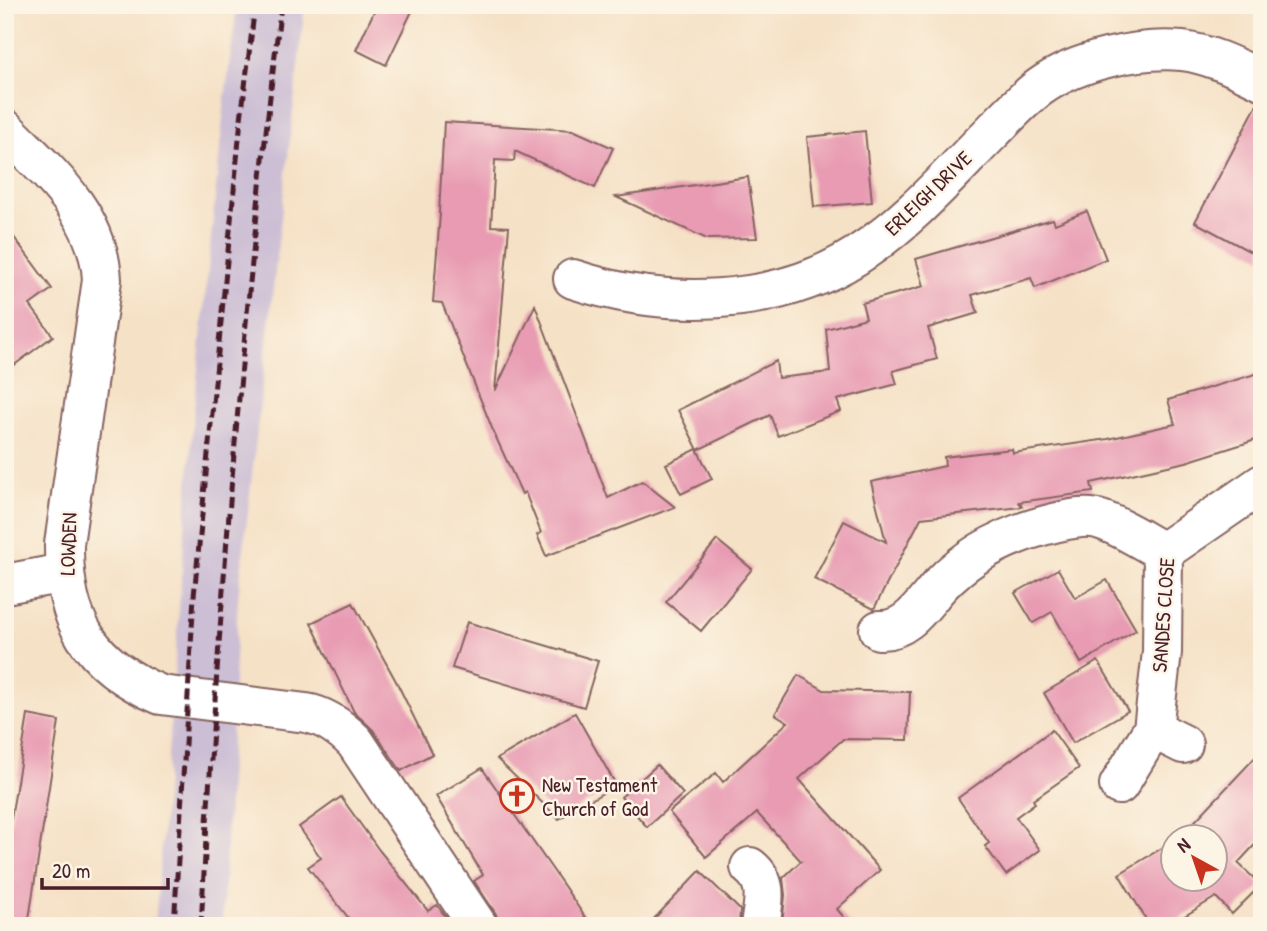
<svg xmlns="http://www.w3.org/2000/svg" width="1267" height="931" viewBox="0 0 1267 931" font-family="'Patrick Hand',sans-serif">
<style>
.industrial{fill:#ccbed4}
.building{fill:#e89bb3}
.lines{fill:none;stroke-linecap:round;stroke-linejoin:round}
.minor-casing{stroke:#866361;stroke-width:42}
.minor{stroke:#fff;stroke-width:38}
.rail{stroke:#4a1f2b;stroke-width:5;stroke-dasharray:10 5;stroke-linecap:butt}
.labels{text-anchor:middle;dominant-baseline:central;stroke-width:5;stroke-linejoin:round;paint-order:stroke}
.street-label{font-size:21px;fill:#4a1f2b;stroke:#fcf5e5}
.poi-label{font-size:21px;fill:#4a1f2b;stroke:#fcf5e5;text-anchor:start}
</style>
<rect width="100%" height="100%" fill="#fcf5e5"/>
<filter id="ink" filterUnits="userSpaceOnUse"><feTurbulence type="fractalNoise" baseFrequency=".0143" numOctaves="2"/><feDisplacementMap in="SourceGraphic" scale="14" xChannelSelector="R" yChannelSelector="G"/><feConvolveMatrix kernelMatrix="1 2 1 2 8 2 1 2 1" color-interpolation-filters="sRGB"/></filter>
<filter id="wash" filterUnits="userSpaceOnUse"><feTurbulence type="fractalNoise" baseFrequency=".00686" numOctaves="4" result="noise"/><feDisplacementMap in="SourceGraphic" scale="28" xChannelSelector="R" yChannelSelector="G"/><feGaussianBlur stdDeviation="1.57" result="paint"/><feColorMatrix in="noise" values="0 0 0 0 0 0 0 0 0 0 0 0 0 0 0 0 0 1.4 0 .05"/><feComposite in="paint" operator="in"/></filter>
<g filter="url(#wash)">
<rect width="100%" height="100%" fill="#f5e1c6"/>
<path class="industrial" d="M237 5H305L238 599 222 926H155L194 409 225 98Z"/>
<g id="blocks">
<g class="building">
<path d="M377 5H415L386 65 356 50Z"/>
<path d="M1259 101 1262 102V258L1195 222Z"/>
<path d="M444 122 573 130 613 148 595 188 515 151 514 161 495 160 491 226 509 227 495 391 535 305 608 498 642 481 675 507 546 556 537 535 541 533 525 492 522 494 494 433 442 303 433 302 440 214 439 213Z"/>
<path d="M865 131 872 202 814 207 807 137Z"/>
<path d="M748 177 757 238 707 239 616 197Z"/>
<path d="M1087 211 1106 259 1035 288 1031 278 972 295 978 313 928 328 937 359 893 371 897 384 837 400 841 411 778 436 770 415 698 450 678 410 776 361 778 378 830 372 826 329 866 318 862 303 924 286 916 259 1053 219 1055 224Z"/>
<path d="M5 225 52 289 30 305 53 336 5 372Z"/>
<path d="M1262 372V438L1186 462 1091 483 1093 492 1019 502 1022 507 921 518 874 609 814 579 844 521 886 542 871 482 945 466 944 457 1012 449 1013 453 1108 439 1175 424 1168 400Z"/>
<path d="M697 449 712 479 681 494 666 464Z"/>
<path d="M717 540 752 569 701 631 666 602Z"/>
<path d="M1058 569 1075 598 1107 580 1136 630 1081 663 1052 612 1033 623 1015 593Z"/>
<path d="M353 603 397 683 432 754 401 771 373 730 354 712 311 623Z"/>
<path d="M467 622 598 661 584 707 452 668Z"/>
<path d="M1098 661 1128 711 1073 743 1044 693Z"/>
<path d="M798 675 824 690 910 692 908 740 843 739 799 779 880 870 837 909 851 926H782L785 895 783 878 801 861 757 813 706 857 669 812 716 773 723 782 788 722 775 714Z"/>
<path d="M575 713 616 785 559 819 497 759Z"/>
<path d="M28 715 59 721 28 926H5V855Z"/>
<path d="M1052 730 1079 768 1033 800 1035 803 1016 817 1040 850 1006 875 985 846 989 843 958 798Z"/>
<path d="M1262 750V837L1238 863 1261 885 1232 914 1216 897 1168 926H1150L1119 874 1172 842V878H1214V836H1181Z"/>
<path d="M657 765 683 794 647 827 621 797Z"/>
<path d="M482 768 564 886 591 926H500L496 914 474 881 483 875 436 796Z"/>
<path d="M341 797 379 850 428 911 437 905 452 926H355L308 867 321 858 299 827Z"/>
<path d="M700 871 740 910 739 926H647Z"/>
</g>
</g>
</g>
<g filter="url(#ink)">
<use href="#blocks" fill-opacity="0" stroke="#866361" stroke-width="2"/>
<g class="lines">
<g class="minor-casing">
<g id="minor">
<path d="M5 129C49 173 99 214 102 280L64 544C63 620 89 665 161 695L306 713C325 716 341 728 355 742L478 926"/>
<path d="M573 279C663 309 774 308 856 256 908 223 950 174 993 131 1008 116 1023 99 1040 87 1076 61 1138 47 1182 51 1210 54 1237 68 1262 80"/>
<path d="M5 584 64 573"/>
<path d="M879 630C908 632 924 602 941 584 973 550 1014 532 1058 522 1071 519 1088 515 1101 520 1122 527 1143 541 1163 552"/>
<path d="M1153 729 1183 744"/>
<path d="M1119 785 1153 729 1162 652 1163 552 1262 484"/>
<path d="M750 867C770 883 763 904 760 926"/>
</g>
</g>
<use href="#minor" class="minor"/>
<g class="rail">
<path d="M174 926 194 596 241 119 255 5"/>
<path d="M201 926C218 618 243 311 281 5"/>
</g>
</g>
</g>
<defs>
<g id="church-ring" transform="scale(1.75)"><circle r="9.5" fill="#fcf5e5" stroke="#c8321e" stroke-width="1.5"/><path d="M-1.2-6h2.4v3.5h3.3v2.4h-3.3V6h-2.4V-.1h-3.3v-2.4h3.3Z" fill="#c8321e"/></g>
</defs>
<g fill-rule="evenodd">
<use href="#church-ring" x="517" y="796"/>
</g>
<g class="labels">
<g class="street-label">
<text transform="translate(928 193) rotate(-44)">ERLEIGH DRIVE</text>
<text transform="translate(68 544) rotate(-88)">LOWDEN</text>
<text transform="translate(1163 615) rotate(-86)">SANDES CLOSE</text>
</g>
<g class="poi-label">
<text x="542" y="784">New Testament<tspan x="542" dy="24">Church of God</tspan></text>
</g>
</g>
<rect width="1267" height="931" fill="none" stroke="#fcf5e5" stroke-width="28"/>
<g transform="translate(1194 858) rotate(320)"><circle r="33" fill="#fcf5e5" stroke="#b59f9b" stroke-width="2"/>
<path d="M0-5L12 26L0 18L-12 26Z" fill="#c8321e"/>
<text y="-10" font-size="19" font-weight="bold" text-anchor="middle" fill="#4a1f2b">N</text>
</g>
<path d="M42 878v10h126v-10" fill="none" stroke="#4a1f2b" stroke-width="3.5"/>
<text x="52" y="878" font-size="21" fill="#4a1f2b" stroke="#fcf5e5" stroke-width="5" paint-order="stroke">20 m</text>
</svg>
